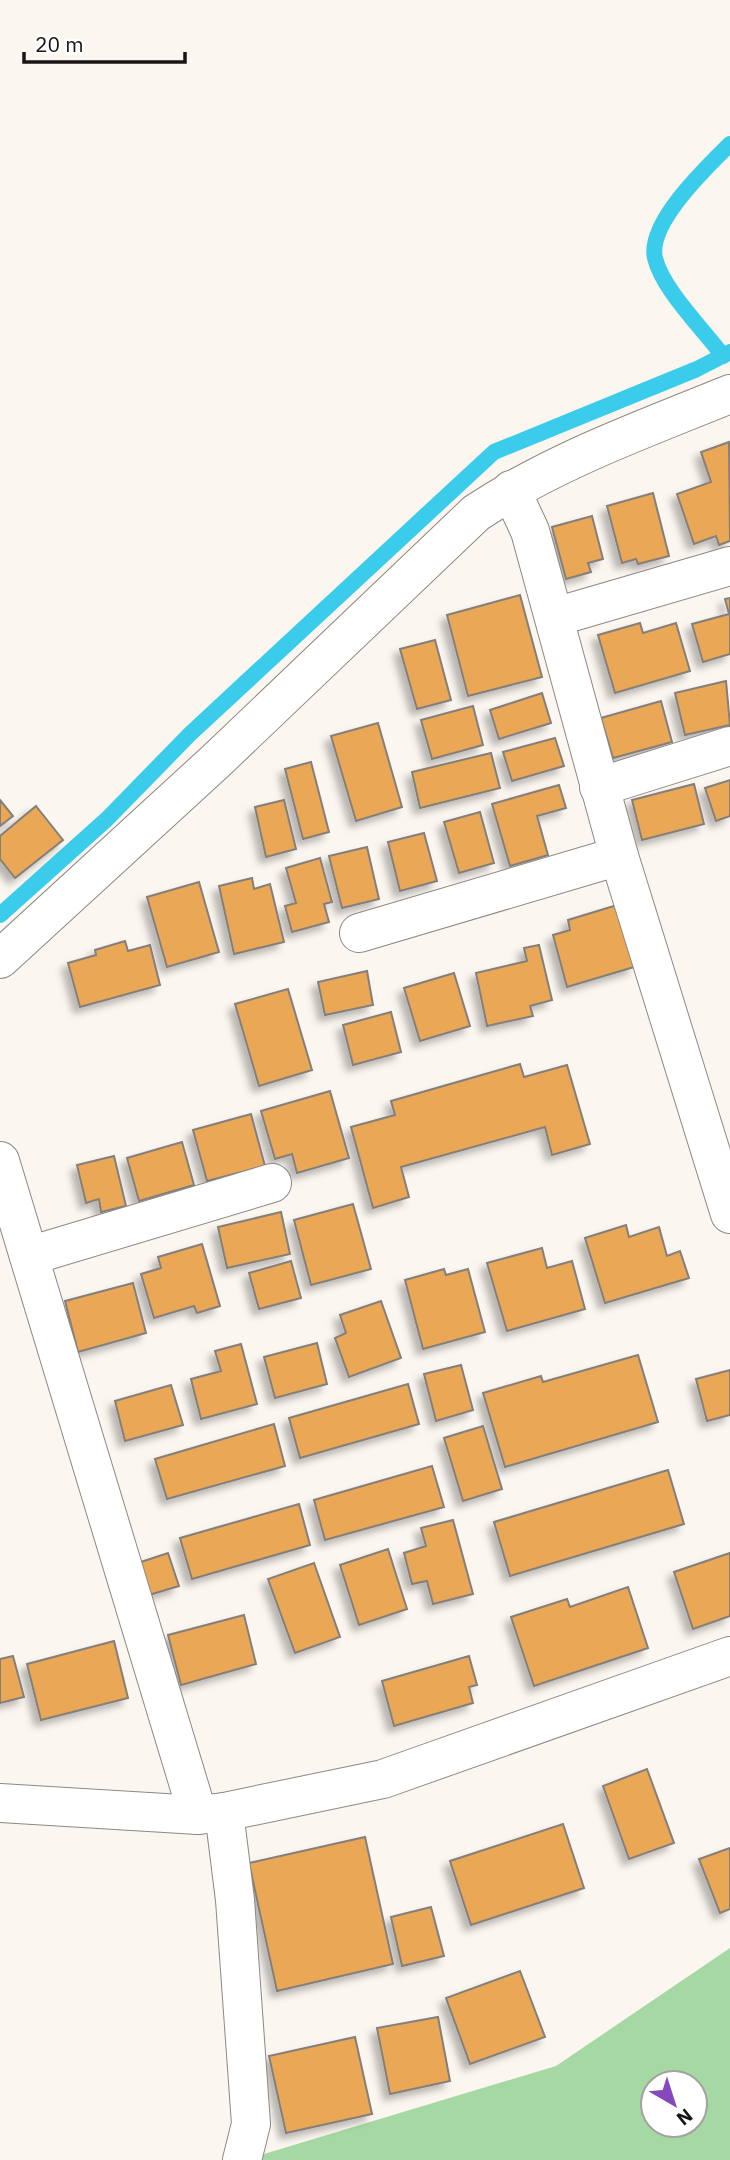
<svg xmlns="http://www.w3.org/2000/svg" width="730" height="2160" viewBox="0 0 730 2160" font-family="'IBM Plex Sans',sans-serif">
<style>
.green{fill:#a5d8a2;fill-rule:evenodd}
.lines{fill:none;stroke-linecap:round;stroke-linejoin:round}
.stream{stroke:#3bccec;stroke-width:16}
.building{fill:#eaa755;stroke:#847f7a;stroke-width:2;filter:url(#shadow)}
.minor-casing{stroke:#8d8884;stroke-width:40}
.minor{stroke:#fff;stroke-width:38}
</style>
<defs>
<filter id="shadow"><feDropShadow dx="-6" dy="6" stdDeviation="3.5" flood-color="#0004"/></filter>
</defs>
<rect width="100%" height="100%" fill="#fbf6f0"/>
<path class="green" d="M730 1948V2160H255L254 2157 556 2066ZM653 2083H695V2125H653Z"/>
<g class="lines">
<g class="stream">
<path d="M723 356C704 330 662 289 655 258 647 223 707 167 730 144"/>
<path d="M0 915 107 819 190 734 494 452 697 369 730 352"/>
</g>
</g>
<g class="building">
<path d="M729 442 730 541 719 545 716 536 694 544 677 494 711 482 701 452Z"/>
<path d="M653 493 669 556 638 564 636 559 622 563 607 506Z"/>
<path d="M592 516 603 559 588 563 591 572 566 579 552 527Z"/>
<path d="M520 595 542 677 468 696 447 615Z"/>
<path d="M730 598V654L703 662 692 624 729 614 725 599Z"/>
<path d="M640 623 643 633 676 623 690 671 615 693 598 635Z"/>
<path d="M435 640 451 700 417 709 400 649Z"/>
<path d="M726 681 730 725 685 735 675 693Z"/>
<path d="M542 693 551 723 499 739 490 710Z"/>
<path d="M661 701 672 742 613 758 601 718Z"/>
<path d="M473 706 483 745 432 759 421 720Z"/>
<path d="M378 723 402 807 356 821 331 736Z"/>
<path d="M555 738 564 766 512 781 503 752Z"/>
<path d="M491 753 500 788 420 808 412 772Z"/>
<path d="M311 762 329 832 303 839 285 769Z"/>
<path d="M730 780V816L716 821 705 788Z"/>
<path d="M694 784 704 824 642 840 632 800Z"/>
<path d="M559 785 566 808 537 816 548 855 510 866 492 804Z"/>
<path d="M0 800 13 816 0 826Z"/>
<path d="M284 800 296 849 266 857 255 807Z"/>
<path d="M36 806 63 840 15 878 0 859V836Z"/>
<path d="M480 812 494 863 459 873 444 822Z"/>
<path d="M424 833 437 881 400 891 388 842Z"/>
<path d="M367 847 379 899 342 908 329 856Z"/>
<path d="M320 858 332 902 324 904 329 922 292 932 285 906 296 903 286 868Z"/>
<path d="M252 878 254 889 270 884 284 942 234 954 219 886Z"/>
<path d="M199 882 219 952 167 967 147 897Z"/>
<path d="M617 905 634 967 567 987 553 935 570 930 568 920Z"/>
<path d="M125 941 128 951 150 945 160 985 80 1007 68 963 96 955 95 950Z"/>
<path d="M539 945 552 1000 530 1006 533 1016 487 1026 476 973 527 961 524 948Z"/>
<path d="M367 971 373 1005 325 1015 318 982Z"/>
<path d="M454 973 470 1026 420 1041 404 988Z"/>
<path d="M288 989 312 1070 259 1086 235 1004Z"/>
<path d="M391 1012 401 1052 353 1065 343 1025Z"/>
<path d="M520 1064 524 1077 567 1065 590 1144 552 1155 545 1127 401 1167 409 1197 373 1208 351 1127 395 1115 391 1101Z"/>
<path d="M330 1091 349 1158 297 1173 292 1154 275 1159 261 1111Z"/>
<path d="M251 1114 265 1166 207 1181 193 1130Z"/>
<path d="M182 1142 194 1185 139 1201 127 1158Z"/>
<path d="M114 1156 126 1206 101 1212 99 1199 86 1203 77 1165Z"/>
<path d="M353 1204 371 1269 311 1285 294 1220Z"/>
<path d="M281 1212 290 1254 227 1268 218 1227Z"/>
<path d="M626 1225 629 1237 659 1227 667 1256 680 1251 689 1278 605 1303 585 1238Z"/>
<path d="M202 1244 220 1306 197 1313 194 1306 154 1318 141 1274 161 1268 158 1257Z"/>
<path d="M542 1248 547 1268 572 1261 585 1309 507 1331 487 1263Z"/>
<path d="M291 1261 301 1298 259 1309 249 1273Z"/>
<path d="M444 1269 446 1275 468 1269 485 1332 423 1349 405 1280Z"/>
<path d="M133 1283 146 1333 78 1352 65 1301Z"/>
<path d="M381 1301 401 1358 349 1377 335 1338 346 1333 340 1315Z"/>
<path d="M317 1343 327 1384 275 1398 264 1357Z"/>
<path d="M241 1344 257 1404 201 1419 191 1379 221 1371 215 1351Z"/>
<path d="M638 1355 658 1422 505 1467 483 1393 541 1376 543 1382Z"/>
<path d="M461 1365 473 1410 436 1421 424 1374Z"/>
<path d="M730 1370V1415L707 1421 696 1379Z"/>
<path d="M408 1384 419 1424 300 1458 289 1418Z"/>
<path d="M171 1385 183 1425 125 1441 115 1401Z"/>
<path d="M274 1424 285 1466 167 1499 155 1459Z"/>
<path d="M483 1426 502 1489 463 1501 444 1438Z"/>
<path d="M432 1466 444 1507 325 1540 314 1500Z"/>
<path d="M668 1470 684 1524 510 1576 494 1522Z"/>
<path d="M299 1504 310 1545 192 1579 180 1538Z"/>
<path d="M453 1520 473 1594 433 1604 427 1581 412 1584 404 1553 426 1546 421 1528Z"/>
<path d="M388 1549 407 1609 359 1625 340 1565Z"/>
<path d="M168 1553 179 1586 149 1595 138 1563Z"/>
<path d="M730 1553V1616L693 1629 674 1572Z"/>
<path d="M314 1563 340 1637 295 1653 268 1579Z"/>
<path d="M628 1587 648 1648 534 1686 511 1617 567 1599 570 1607Z"/>
<path d="M244 1615 256 1664 181 1685 168 1635Z"/>
<path d="M114 1641 128 1698 41 1720 27 1664Z"/>
<path d="M13 1656 24 1697 0 1703V1659Z"/>
<path d="M469 1656 477 1685 469 1687 473 1703 394 1726 382 1681Z"/>
<path d="M647 1769 674 1843 629 1859 603 1786Z"/>
<path d="M563 1824 584 1888 471 1925 450 1861Z"/>
<path d="M365 1837 393 1964 277 1991 249 1863Z"/>
<path d="M730 1848V1909L720 1913 699 1859Z"/>
<path d="M431 1907 444 1956 402 1966 391 1917Z"/>
<path d="M520 1971 545 2037 470 2064 446 1998Z"/>
<path d="M438 2017 450 2081 390 2094 377 2028Z"/>
<path d="M355 2037 372 2114 286 2133 269 2056Z"/>
</g>
<g class="lines">
<g class="minor-casing">
<g id="minor">
<path d="M511 490 530 531 619 856 730 1214"/>
<path d="M555 617 730 566"/>
<path d="M599 787 730 746"/>
<path d="M359 933 619 856"/>
<path d="M0 959 217 760 476 513C554 461 644 429 730 394"/>
<path d="M0 1161 198 1815"/>
<path d="M29 1256 272 1183"/>
<path d="M0 1803 198 1815 224 1812 383 1779 730 1656"/>
<path d="M224 1812 235 1900 251 2124 242 2160"/>
</g>
</g>
<use href="#minor" class="minor"/>
</g>
<g transform="translate(674 2104) rotate(141)"><circle r="33" fill="#ffffff" stroke="#a3a2a1" stroke-width="2"/>
<path d="M0-5L12 26L0 18L-12 26Z" fill="#8548bd"/>
<text y="-10" font-size="19" font-weight="bold" text-anchor="middle" fill="#181614">N</text>
</g>
<path d="M24 52v10h161v-10" fill="none" stroke="#181614" stroke-width="3.5"/>
<text x="35" y="52" font-size="21" fill="#181614" stroke="#ffffff" stroke-width="5" paint-order="stroke">20 m</text>
</svg>
